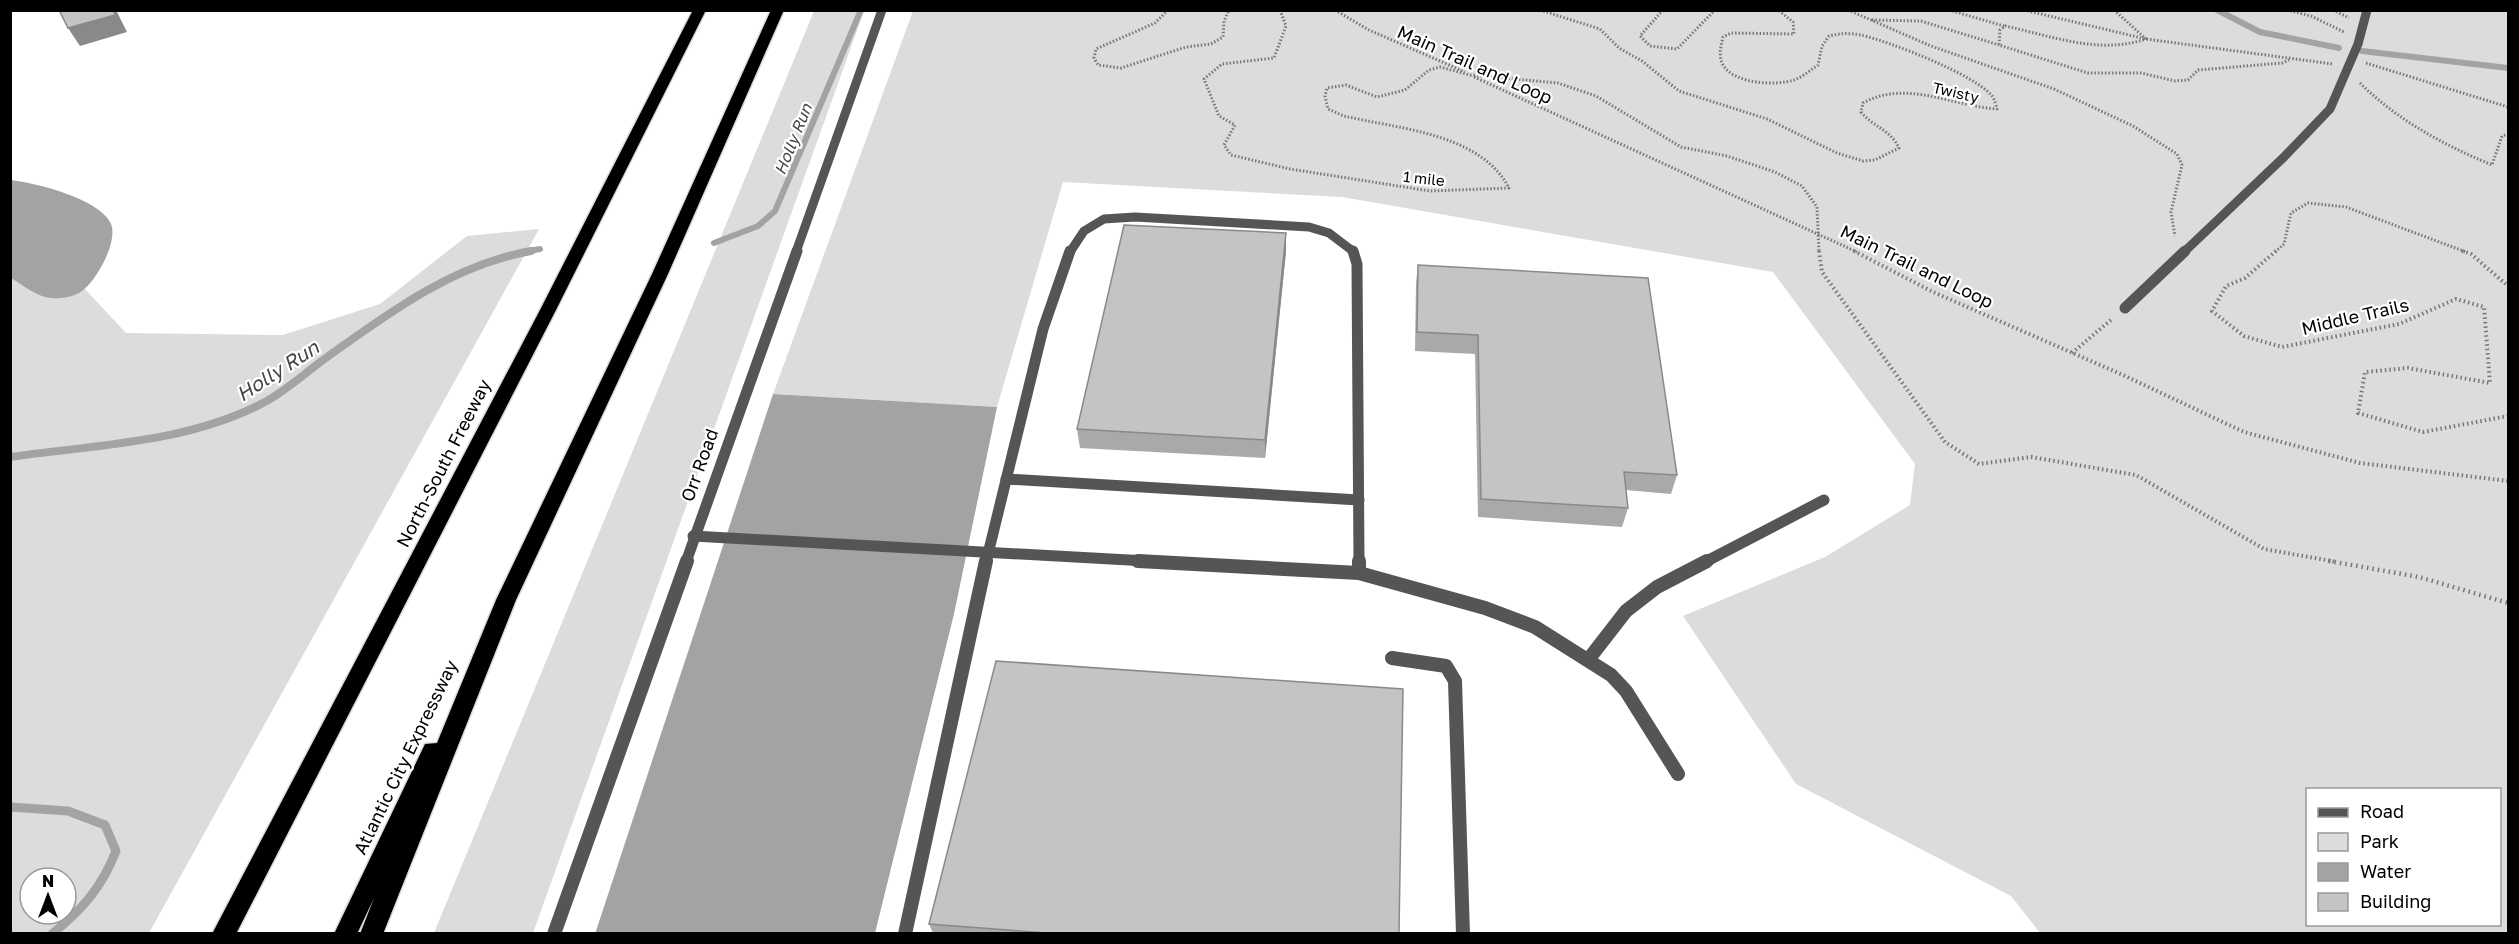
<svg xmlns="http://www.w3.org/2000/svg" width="2519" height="944" viewBox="0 0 2519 944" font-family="'Golos Text',sans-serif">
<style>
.green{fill:#dcdcdc;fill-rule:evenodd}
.water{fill:#a3a3a3}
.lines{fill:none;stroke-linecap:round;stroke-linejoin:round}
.stream-far2{stroke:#a3a3a3;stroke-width:6}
.stream-far1{stroke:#a3a3a3;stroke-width:8}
.stream{stroke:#a3a3a3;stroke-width:9}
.motorway-casing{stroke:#dbdbdb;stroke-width:3}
.path-far2{stroke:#777;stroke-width:3;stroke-dasharray:1.5 2;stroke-linecap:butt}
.path-far1{stroke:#777;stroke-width:4;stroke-dasharray:1.5 3;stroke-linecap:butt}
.path{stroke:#777;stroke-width:4.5;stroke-dasharray:1.5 4;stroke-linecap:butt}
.service-far2{stroke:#555;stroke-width:9}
.service-far1{stroke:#555;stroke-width:11}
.service{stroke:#555;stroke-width:14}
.tertiary-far2{stroke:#555;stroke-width:9}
.tertiary-far1{stroke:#555;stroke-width:11}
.tertiary{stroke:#555;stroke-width:14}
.motorway{fill:#000;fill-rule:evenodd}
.wall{fill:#a9a9a9}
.shaded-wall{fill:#898989}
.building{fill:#c4c4c4;stroke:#898989;stroke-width:1.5}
.labels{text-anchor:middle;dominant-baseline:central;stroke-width:4.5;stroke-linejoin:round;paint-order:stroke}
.far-street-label{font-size:15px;fill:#000;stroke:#fff}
.far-water-label{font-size:16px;font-style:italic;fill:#444;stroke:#fff}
.street-label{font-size:18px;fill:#000;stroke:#fff}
.water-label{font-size:20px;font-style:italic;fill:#444;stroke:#fff}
</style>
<rect width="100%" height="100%" fill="#fff"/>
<g class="green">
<path d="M814 11H864L533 933H434Z"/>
<path d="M913 11H2508V933H2040L2011 896 1796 784 1683 616 1825 557 1910 505 1915 464 1773 272 1342 197 1063 182 997 407 773 394ZM2308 790H2500V924H2308Z"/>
<path d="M539 229 149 933H11L10 274 85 289 126 333 283 335 380 304 467 236ZM30 878H66V914H30Z"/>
</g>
<g class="water">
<path d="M11 180C36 183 97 198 110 222 120 239 97 280 82 291 74 297 61 299 51 298 37 297 23 285 11 278Z"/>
<path d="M773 394 997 407 954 614 875 933 595 934Z"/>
</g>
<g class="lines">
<g class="stream-far2">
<path d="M2217 10 2260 32 2339 48"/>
<path d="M2362 51 2508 68"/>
<path d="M714 243 758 226 775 211 861 10"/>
<path d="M523 252 540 249"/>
</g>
<path class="stream-far1" d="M10 457C94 445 187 443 263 403 284 392 304 374 323 360 387 314 452 265 531 251"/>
<path class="stream" d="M10 807 68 811 105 825 116 851C102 887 82 910 52 934"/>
<g class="motorway-casing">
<g id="motorway">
<path d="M693 10H706L556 310 236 934H212L540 310Z"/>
<path d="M771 10H784L668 274 516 600 383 934H360L374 898 357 934H334L425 744 437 743 496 600 652 274Z"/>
</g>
</g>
<g class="path-far2">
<path d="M1168 10 1155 23 1096 49 1094 58 1098 65 1121 68 1186 47 1211 44 1223 37 1224 21 1229 10"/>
<path d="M1280 10 1286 26 1274 58 1222 64 1204 79 1219 116 1235 125 1224 145 1231 155 1290 169 1430 191 1509 188C1480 133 1399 129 1344 116L1328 109 1325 96 1327 88 1346 85 1377 97 1405 90 1429 70 1440 67 1470 75 1558 83 1596 96 1681 147 1727 156 1775 172 1802 186 1817 207 1819 252"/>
<path d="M1335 10 1369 30 1465 72"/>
<path d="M1540 10 1600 29 1619 48 1642 61 1679 91 1767 119 1837 153 1863 161 1875 160 1899 148C1890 129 1873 127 1861 112L1863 103C1907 79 1951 106 1997 109 1996 105 1995 100 1992 96 1976 75 1888 41 1861 35 1850 33 1840 33 1829 36L1822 46 1818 65C1810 70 1803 77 1794 80 1775 86 1734 84 1723 65 1718 56 1721 46 1723 37L1731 33 1794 34 1793 22 1778 10"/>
<path d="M1663 10 1640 36 1650 46 1677 49 1715 10"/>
<path d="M1848 10 1931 46 2054 89 2133 126 2177 154 2182 165 2171 212 2175 236"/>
<path d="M1949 10 2004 26"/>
<path d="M2024 10 2146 39 2333 64"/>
<path d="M2114 10 2146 39C2099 55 2052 36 2005 26L2000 30 1999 45 2088 73H2141L2175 81 2188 80 2198 70 2282 63 2289 60"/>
<path d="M2287 10 2311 16 2344 32"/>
<path d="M2333 10 2349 18"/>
<path d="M1872 20 1921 21 1999 45"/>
<path d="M2366 63 2508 107"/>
<path d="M1474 77 1857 252"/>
<path d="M2360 83C2397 120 2444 145 2492 165L2502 136 2508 134"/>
<path d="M2275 252 2284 244 2291 213 2308 203 2346 207 2466 252"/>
</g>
<g class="path-far1">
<path d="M1819 251 1822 272 1945 442 1979 464 2031 457 2136 475 2264 549 2337 562"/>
<path d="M1854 251 1933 292 2123 375 2244 432 2360 463 2508 481"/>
<path d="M2276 251 2245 278 2226 286 2212 311 2244 336 2282 347 2399 324 2456 299 2484 307 2490 383 2408 368 2365 372 2358 413 2423 432 2508 416"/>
<path d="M2462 251 2471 254 2508 286"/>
<path d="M2072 353 2112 319"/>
</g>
<path class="path" d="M2329 561 2419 577 2508 603"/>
<g class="service-far2">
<path d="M1070 252 1084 231 1104 219 1135 217 1309 227 1329 233 1354 252"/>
<path d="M2184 252 2284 157 2330 109 2358 44 2367 10"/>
</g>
<g class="service-far1">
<path d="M1353 251 1357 264 1359 562"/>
<path d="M2125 308 2185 251"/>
<path d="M1006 479 1359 500"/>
<path d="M693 536 1165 562"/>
<path d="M986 562 1043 329 1070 251"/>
<path d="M1705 562 1824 500"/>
</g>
<g class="service">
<path d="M1138 561 1359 573 1485 608 1535 627 1611 675 1626 691 1678 774"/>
<path d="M1359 561V573"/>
<path d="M1392 658 1446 666 1455 681 1463 934"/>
<path d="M1588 660 1626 611 1657 587 1707 561"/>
<path d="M905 934 986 561"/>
</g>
<path class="tertiary-far2" d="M796 252 882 10"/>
<path class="tertiary-far1" d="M686 562 797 251"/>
<path class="tertiary" d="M554 934 687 561"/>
<use href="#motorway" class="motorway"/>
</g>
<g class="wall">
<path d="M1286 233V251L1265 458 1080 448 1077 429Z"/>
<path d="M1418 265 1677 475 1671 494 1626 490 1628 508 1622 527 1478 517 1475 354 1415 351 1416 283Z"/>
<path d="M929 924 1399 933H933Z"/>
</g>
<g class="shaded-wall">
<path d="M113 10H116L127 32 80 46 68 28Z"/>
<path d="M1286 233V251L1265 458V440Z"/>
</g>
<g class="building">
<path d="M59 10H113L115 15 68 28Z"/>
<path d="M1124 225 1286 233 1265 440 1077 429Z"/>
<path d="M1418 265 1648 278 1677 475 1624 472 1628 508 1481 499 1478 335 1417 332Z"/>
<path d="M996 661 1403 689 1399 933H1047L929 924Z"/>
</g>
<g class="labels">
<g class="far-street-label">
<text transform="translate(1956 92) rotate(13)">Twisty</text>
<text transform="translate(1424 178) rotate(6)">1 mile</text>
</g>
<g class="far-water-label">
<text transform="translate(793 139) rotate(-68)">Holly Run</text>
</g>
<g class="street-label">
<text transform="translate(1475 64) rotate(24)">Main Trail and Loop</text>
<text transform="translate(1917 266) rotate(26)">Main Trail and Loop</text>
<text transform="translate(2355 316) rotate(-13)">Middle Trails</text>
<text transform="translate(443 463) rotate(-63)">North-South Freeway</text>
<text transform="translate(699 465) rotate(-70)">Orr Road</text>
<text transform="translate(405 757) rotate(-64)">Atlantic City Expressway</text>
</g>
<g class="water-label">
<text transform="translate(277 370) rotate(-33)">Holly Run</text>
</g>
</g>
<rect width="2519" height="944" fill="none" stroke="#000000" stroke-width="24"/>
<rect x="2306" y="788" width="195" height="138" fill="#ffffff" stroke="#999999" stroke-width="1.5"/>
<rect x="2318" y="808" width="30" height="9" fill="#555555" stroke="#999999" stroke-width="1.5"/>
<text x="2360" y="818" font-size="18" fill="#000000">Road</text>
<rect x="2318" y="833" width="30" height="18" fill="#dcdcdc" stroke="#999999" stroke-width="1.5"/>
<text x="2360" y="848" font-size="18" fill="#000000">Park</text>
<rect x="2318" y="863" width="30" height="18" fill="#a3a3a3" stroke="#999999" stroke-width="1.5"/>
<text x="2360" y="878" font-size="18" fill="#000000">Water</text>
<rect x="2318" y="893" width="30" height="18" fill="#c4c4c4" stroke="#999999" stroke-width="1.5"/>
<text x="2360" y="908" font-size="18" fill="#000000">Building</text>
<g transform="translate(48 896)"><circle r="28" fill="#ffffff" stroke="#999999" stroke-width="1.5"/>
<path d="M0-4.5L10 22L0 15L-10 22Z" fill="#000000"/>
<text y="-9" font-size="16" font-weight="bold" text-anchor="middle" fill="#000000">N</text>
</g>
</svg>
